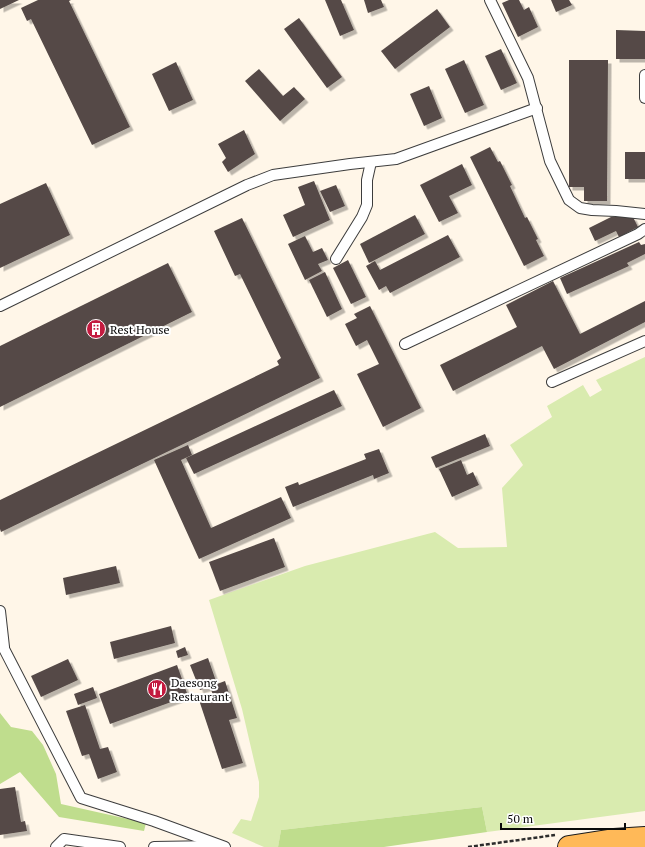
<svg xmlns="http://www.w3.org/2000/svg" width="645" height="847" viewBox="0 0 645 847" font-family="'PT Serif',serif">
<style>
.green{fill:#d9ebaf}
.forest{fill:#bfdd8d}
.building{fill:#544946;filter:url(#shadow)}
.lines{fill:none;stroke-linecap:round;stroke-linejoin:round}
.service-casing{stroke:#3d3d3d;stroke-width:12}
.primary-casing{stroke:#1b1b1b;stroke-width:24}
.path{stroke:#2c2c2c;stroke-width:2.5;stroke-dasharray:4 2;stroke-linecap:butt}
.service{stroke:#fff;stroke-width:10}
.primary{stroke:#ffb958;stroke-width:22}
.labels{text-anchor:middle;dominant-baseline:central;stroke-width:4;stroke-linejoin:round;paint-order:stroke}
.poi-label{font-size:12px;fill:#0a0a0a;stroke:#fff;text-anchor:start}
</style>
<defs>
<filter id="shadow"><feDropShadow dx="3.5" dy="3.5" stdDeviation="0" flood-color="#0004"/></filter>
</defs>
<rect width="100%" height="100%" fill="#fff6e8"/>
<path class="green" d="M645 357V811L487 832 482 807 281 830 278 847H264L232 833 241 819 251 821 259 797V782L242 709 209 600 305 566 435 532 458 548 507 547 502 488 523 465 510 445 552 417 547 406 583 385 590 397 602 390 596 380Z"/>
<g class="forest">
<path d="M0 713 11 727 32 731 43 745 56 774 61 804 146 823 144 831 59 817 20 772 0 784Z"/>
<path d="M482 807 487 832 384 847H278L281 830Z"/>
</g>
<g class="building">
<path d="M0 0H19L0 9Z"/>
<path d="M38 0H71L69 1 130 127 92 145 31 19 27 21 21 8Z"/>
<path d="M325 0H341L354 30 340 36Z"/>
<path d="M364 0H381L384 7 368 13Z"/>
<path d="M509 0H519L524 10 529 7 538 27 518 37 502 3Z"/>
<path d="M551 0H569L572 5 556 12Z"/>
<path d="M437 9 450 27 395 69 381 51Z"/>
<path d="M299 18 342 77 327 88 284 29Z"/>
<path d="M616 30 645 31V59H616Z"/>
<path d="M501 49 517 83 501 90 485 56Z"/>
<path d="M464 60 484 105 465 113 445 69Z"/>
<path d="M569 60H608L607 201H584V187H569Z"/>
<path d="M176 62 193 100 169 111 152 74Z"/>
<path d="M259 69 283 96 294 87 305 99 280 121 245 81Z"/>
<path d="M429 86 442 118 424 126 410 94Z"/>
<path d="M244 130 255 154 228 172 222 162 226 158 218 144Z"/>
<path d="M490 147 498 162 500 161 512 185 510 186 525 218 527 217 538 239 536 240 544 256 524 266 470 157Z"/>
<rect x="625" y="152" width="20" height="27"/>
<path d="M462 164 472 185 449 196 458 213 439 222 420 185Z"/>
<path d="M314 181 330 220 293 237 283 215 305 205 298 187Z"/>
<path d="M46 183 70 235 0 268V204Z"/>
<path d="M336 185 345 206 330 212 320 191Z"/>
<path d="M415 215 425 234 369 263 360 244Z"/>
<path d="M611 217H633L638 227 619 237 616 231 595 241 589 228Z"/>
<path d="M242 218 320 378 1 532 0 529V500L279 365 277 361 281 358 240 274 235 276 214 231Z"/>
<path d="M448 235 460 257 390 293 386 286 379 290 366 266 375 261 380 270Z"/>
<path d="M305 236 313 252 322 248 328 260 318 264 322 271 305 280 288 244Z"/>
<path d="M639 242 641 245 645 244V254L627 263 629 266 567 294 560 278Z"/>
<path d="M348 260 366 297 351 304 333 268Z"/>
<path d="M168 263 192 312 0 407V346Z"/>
<path d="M325 272 342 309 327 317 309 280Z"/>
<path d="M553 281 580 334 645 301V322L554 369 542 346 453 391 440 365 517 327 506 305Z"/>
<path d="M370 306 421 408 383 427 357 374 379 364 367 340 356 346 345 324 357 318 354 314Z"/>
<path d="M334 390 342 406 194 474 186 458Z"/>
<path d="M485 434 490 446 436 468 431 457Z"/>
<path d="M188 445 192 455 181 460 211 528 281 497 291 518 199 559 154 460Z"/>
<path d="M379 449 389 473 374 479 373 475 293 507 285 487 298 482 299 485 366 459 364 454Z"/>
<path d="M461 460 467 475 473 472 479 485 452 497 439 469Z"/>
<path d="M274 538 285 567 220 591 209 562Z"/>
<path d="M116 566 120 583 66 595 63 578Z"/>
<path d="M171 626 175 643 114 659 110 642Z"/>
<path d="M185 647 188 655 178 658 176 651Z"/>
<path d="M208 658 217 684 225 681 237 718 229 720 243 763 222 769 199 700 213 695 210 687 200 690 190 665Z"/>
<path d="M68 659 78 680 41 697 31 676Z"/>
<path d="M177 665 188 696 110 724 99 694Z"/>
<path d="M93 687 97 698 78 705 74 694Z"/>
<path d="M85 705 100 749 108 747 117 772 98 779 89 754 82 756 66 711Z"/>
<path d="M15 787 21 822 25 821 27 831 0 835V789Z"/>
</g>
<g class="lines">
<g class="service-casing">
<g id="service">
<path d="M490 0 528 78 550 161 569 200 580 208 592 210 616 211 645 214"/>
<path d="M645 75V98"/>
<path d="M336 259 362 217 367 205V180L371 162"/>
<path d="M0 306 247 185 273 175 350 164 396 159 537 108"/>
<path d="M405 344 638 234 645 229"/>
<path d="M552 382 645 341"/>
<path d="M0 611 4 647"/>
<path d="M0 641 81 798 154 821 225 847"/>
<path d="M56 847 64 839 120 847"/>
<path d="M154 847 216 846"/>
</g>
</g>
<g class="primary-casing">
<path id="primary" d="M569 847 614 840 645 838"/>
</g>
<path class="path" d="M468 847 555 835"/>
<use href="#service" class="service"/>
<use href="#primary" class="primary"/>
</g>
<defs>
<g id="building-disc" transform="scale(1)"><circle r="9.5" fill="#c31a3f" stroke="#fff"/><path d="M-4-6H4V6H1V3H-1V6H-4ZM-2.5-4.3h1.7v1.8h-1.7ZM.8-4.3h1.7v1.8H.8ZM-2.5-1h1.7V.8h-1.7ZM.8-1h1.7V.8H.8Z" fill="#fff"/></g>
<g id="restaurant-disc" transform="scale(1)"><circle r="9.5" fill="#c31a3f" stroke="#fff"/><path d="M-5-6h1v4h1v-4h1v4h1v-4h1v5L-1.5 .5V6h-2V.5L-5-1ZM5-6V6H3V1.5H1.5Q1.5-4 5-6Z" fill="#fff"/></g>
</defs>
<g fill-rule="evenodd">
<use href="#building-disc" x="96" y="329"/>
<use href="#restaurant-disc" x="157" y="689"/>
</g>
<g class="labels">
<g class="poi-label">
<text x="110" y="329">Rest House</text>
<text x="171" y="682">Daesong<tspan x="171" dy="14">Restaurant</tspan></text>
</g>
</g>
<path d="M501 823v6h124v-6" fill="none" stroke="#0a0a0a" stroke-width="2"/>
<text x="507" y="823" font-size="12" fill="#0a0a0a" stroke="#ffffff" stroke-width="3" paint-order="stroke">50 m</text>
</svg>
